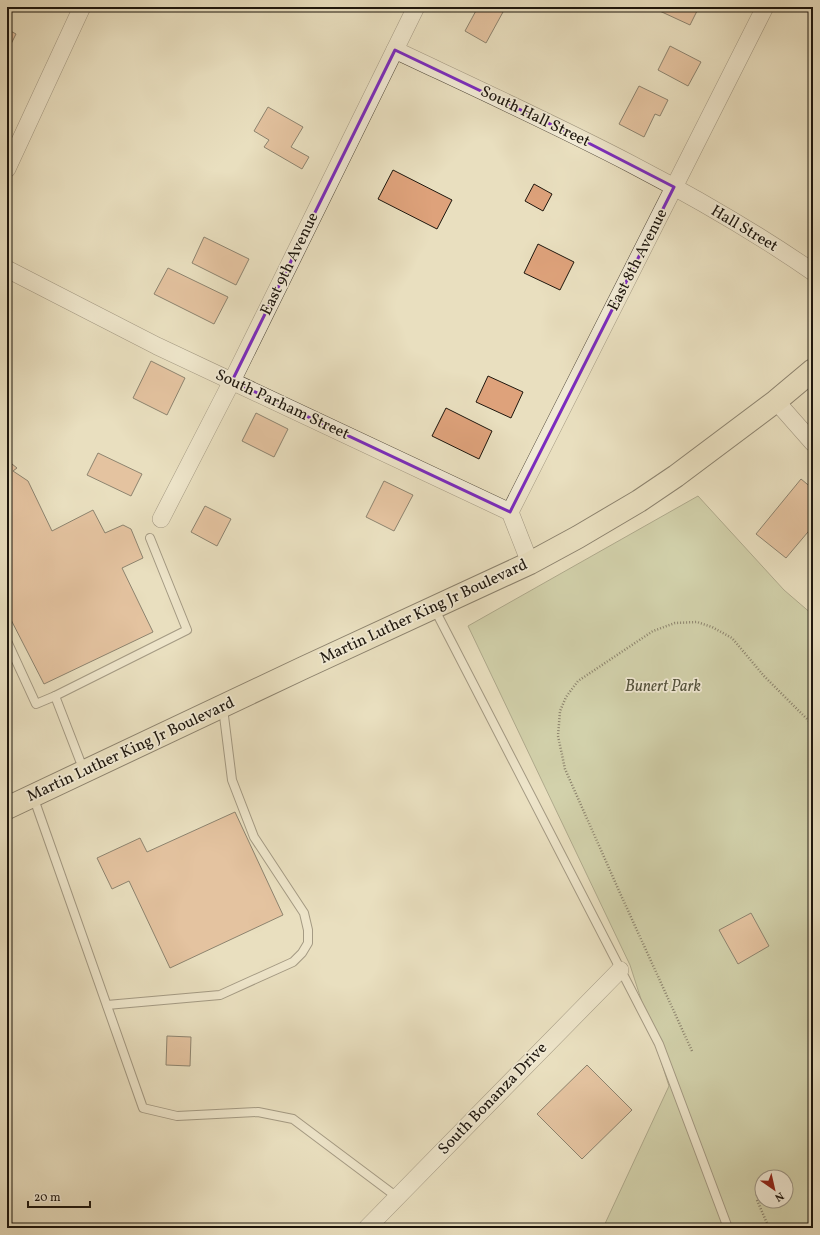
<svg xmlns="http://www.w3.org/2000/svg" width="820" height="1235" viewBox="0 0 820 1235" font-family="Vollkorn,serif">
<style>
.green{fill:#b6c292;stroke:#6a6c50;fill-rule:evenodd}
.building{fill:#dea27b;stroke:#1d160d}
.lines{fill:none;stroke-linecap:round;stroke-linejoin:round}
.lane-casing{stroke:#50483a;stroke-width:10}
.street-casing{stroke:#50483a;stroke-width:18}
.primary-casing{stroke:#1d160d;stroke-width:24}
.path{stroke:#1d160d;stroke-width:2.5;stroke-dasharray:1 2;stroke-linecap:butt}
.lane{stroke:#f1ead5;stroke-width:8}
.street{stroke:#f1ead5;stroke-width:17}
.primary{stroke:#e9dfbf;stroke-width:22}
.marked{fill:none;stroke:#7b2cbf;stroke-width:3;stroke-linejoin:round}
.labels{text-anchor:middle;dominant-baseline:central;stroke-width:3.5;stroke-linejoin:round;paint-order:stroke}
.street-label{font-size:16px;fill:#1d160d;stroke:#f1ead5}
.park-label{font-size:16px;font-style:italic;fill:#53523c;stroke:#f1ead5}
</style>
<rect width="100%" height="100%" fill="#e9dfbf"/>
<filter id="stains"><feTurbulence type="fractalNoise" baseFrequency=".005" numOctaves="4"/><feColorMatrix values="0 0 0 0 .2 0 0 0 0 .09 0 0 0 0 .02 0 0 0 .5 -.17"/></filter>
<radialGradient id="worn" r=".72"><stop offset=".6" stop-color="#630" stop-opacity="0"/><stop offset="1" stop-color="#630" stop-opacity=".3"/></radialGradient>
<path class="green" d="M698 496 784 590 813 615V1228H603L669 1086 630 965 468 626ZM762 1177H786V1201H762Z"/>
<g class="building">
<path d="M478 7H493L503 12 486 43 465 31Z"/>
<path d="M651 7H699L690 25Z"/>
<path d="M7 29 16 34 7 52Z"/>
<path d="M670 46 701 62 688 86 658 70Z"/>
<path d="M639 86 668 100 660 116 655 114 644 137 619 124Z"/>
<path d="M268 107 303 127 291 147 309 157 302 169 264 147 269 140 254 131Z"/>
<path d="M393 170 452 200 437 229 378 199Z"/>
<path d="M534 184 552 194 543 211 525 201Z"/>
<path d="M204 237 249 259 236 285 192 263Z"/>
<path d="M538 244 574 262 560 290 524 273Z"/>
<path d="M168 268 228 297 214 324 154 294Z"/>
<path d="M151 361 185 378 167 415 133 398Z"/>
<path d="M488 376 523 392 511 418 476 402Z"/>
<path d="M446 408 492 431 479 459 432 436Z"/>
<path d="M256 413 288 429 274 457 242 441Z"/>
<path d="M98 453 142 474 131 496 87 475Z"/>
<path d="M7 460 17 468 13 471 28 481 52 531 93 510 105 533 123 525 131 529 143 558 122 568 153 632 44 684 7 612Z"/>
<path d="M801 479 813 489V526L786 558 756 534Z"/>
<path d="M384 481 413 495 394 531 366 517Z"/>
<path d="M205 506 231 519 217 546 191 532Z"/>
<path d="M235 812 283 915 170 968 129 881 112 889 97 858 140 838 147 852Z"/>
<path d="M751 913 769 946 738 964 719 930Z"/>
<path d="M167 1036 191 1037 190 1066 166 1065Z"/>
<path d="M587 1065 632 1110 582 1159 537 1114Z"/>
</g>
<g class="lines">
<g class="lane-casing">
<g id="lane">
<path d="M434 608 659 1044 728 1228"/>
<path d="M7 641 36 704 55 696"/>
<path d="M84 771 55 696 187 630 150 538"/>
<path d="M33 796 143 1108 177 1116 258 1112 293 1119 397 1197"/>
<path d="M107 1005 220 995 293 962 302 953 308 943V930L304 913 254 837 232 780 223 708"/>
</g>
</g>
<g class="street-casing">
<g id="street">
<path d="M395 50C537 117 683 182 813 272"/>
<path d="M7 169 82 7"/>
<path d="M7 269 157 346 510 512 530 563"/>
<path d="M776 401 813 443"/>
<path d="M510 512 765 7"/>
<path d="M161 519 232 381 416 7"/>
<path d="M367 1228 620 970"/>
</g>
</g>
<g class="primary-casing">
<path id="primary" d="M7 808 303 668 530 563 578 537 639 501 676 476 776 401 813 370"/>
</g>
<g class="path">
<path d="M692 1051 620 893 565 769 558 736 560 711 566 697 578 681 653 631 675 623 697 622 712 627 732 638 764 676 813 725"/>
<path d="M757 1200 769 1228"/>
</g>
<use href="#lane" class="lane"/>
<use href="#street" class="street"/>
<use href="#primary" class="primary"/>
</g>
<path d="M0 0H820V1235H0ZM395 50 569 133 674 187 510 512 232 381Z" fill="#e9dfbf" fill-opacity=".55" fill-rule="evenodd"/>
<path class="marked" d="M395 50 569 133 674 187 510 512 232 381Z"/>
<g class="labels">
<g class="street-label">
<text transform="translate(535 117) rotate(26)">South Hall Street</text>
<text transform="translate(744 229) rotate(31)">Hall Street</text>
<text transform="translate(638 260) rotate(-63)">East 8th Avenue</text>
<text transform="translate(290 264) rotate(-64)">East 9th Avenue</text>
<text transform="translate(282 405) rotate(25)">South Parham Street</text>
<text transform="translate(424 612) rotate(-25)">Martin Luther King Jr Boulevard</text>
<text transform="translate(131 750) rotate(-25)">Martin Luther King Jr Boulevard</text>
<text transform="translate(493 1099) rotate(-46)">South Bonanza Drive</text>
</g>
<g class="park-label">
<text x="663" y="687">Bunert Park</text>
</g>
</g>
<rect width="820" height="1235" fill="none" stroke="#e9dfbf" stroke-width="24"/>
<rect x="8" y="8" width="804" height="1219" fill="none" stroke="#1d160d" stroke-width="2"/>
<rect x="12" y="12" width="796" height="1211" fill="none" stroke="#1d160d"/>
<g transform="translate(774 1189) rotate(146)"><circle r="19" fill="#f1ead5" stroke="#9c9585"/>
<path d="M0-3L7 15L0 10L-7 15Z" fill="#8f2418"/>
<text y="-6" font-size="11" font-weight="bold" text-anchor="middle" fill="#1d160d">N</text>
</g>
<path d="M28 1201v6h62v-6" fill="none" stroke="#1d160d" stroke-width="2"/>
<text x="34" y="1201" font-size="12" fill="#1d160d" stroke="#f1ead5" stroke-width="3" paint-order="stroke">20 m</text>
<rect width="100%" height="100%" filter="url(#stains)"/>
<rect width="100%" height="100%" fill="url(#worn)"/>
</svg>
